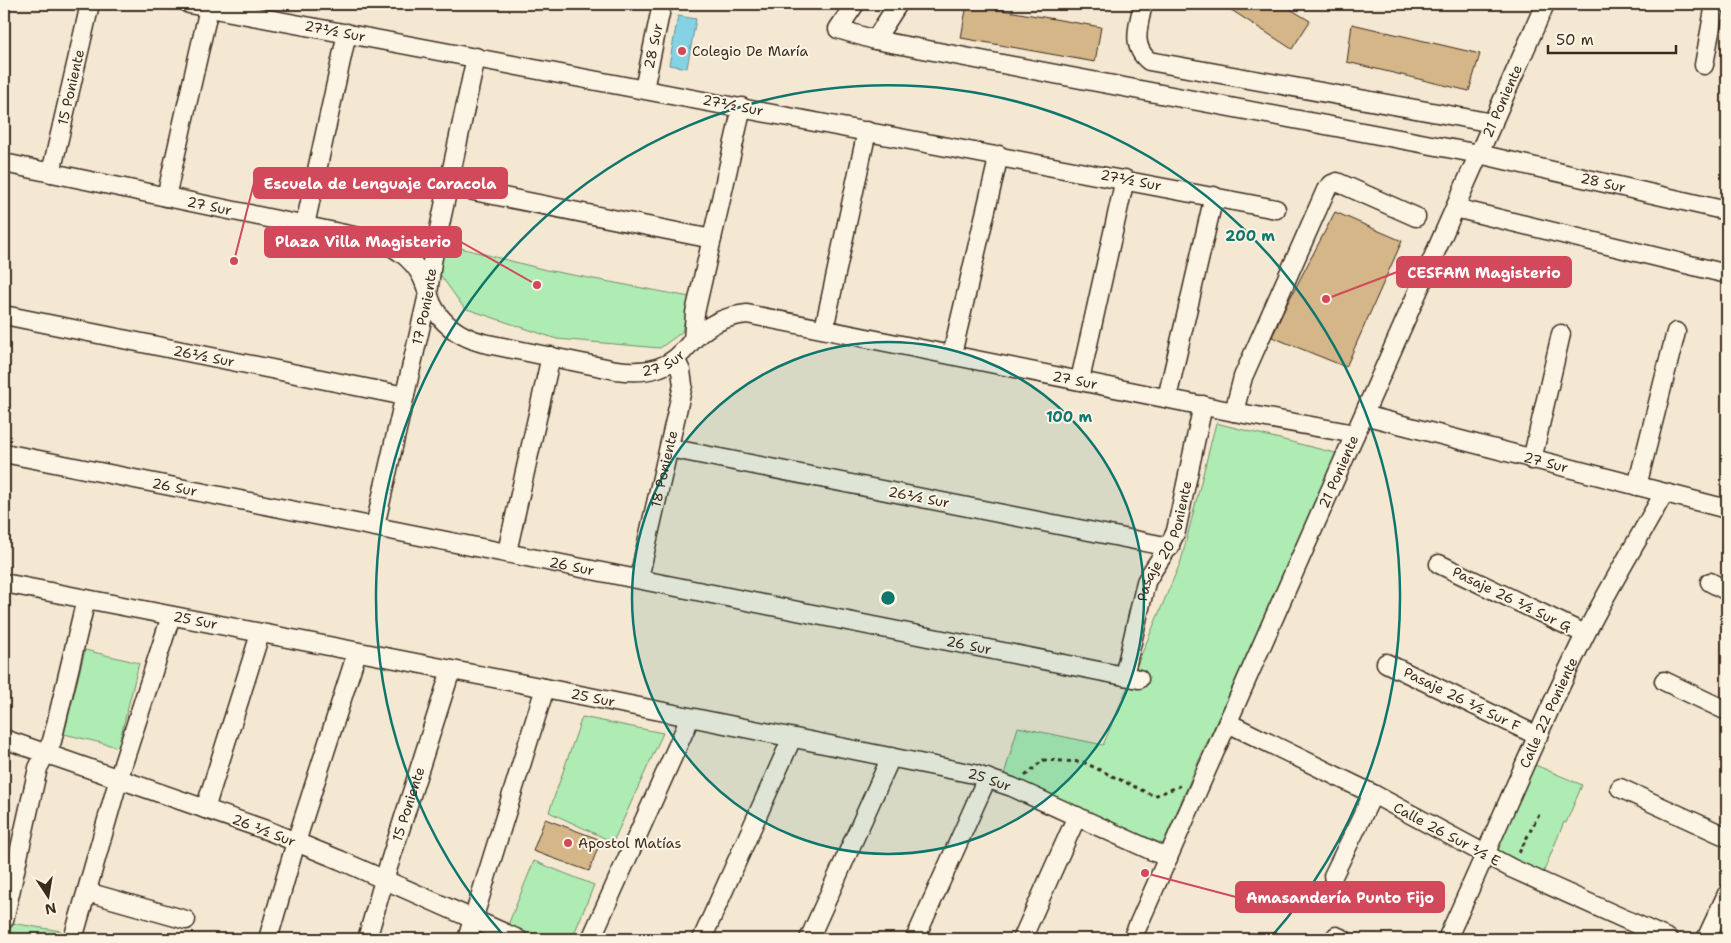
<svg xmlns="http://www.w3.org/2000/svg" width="1731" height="943" viewBox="0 0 1731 943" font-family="'Shantell Sans',sans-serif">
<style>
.green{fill:#aeecb3;stroke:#748b68}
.water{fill:#85d2e4;stroke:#678f95}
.building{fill:#d4b688;stroke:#3b2a1e}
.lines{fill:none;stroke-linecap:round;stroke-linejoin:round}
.minor-casing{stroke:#3b2a1e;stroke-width:21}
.path{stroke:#3b2a1e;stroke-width:3;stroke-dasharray:4 4;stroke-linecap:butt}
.minor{stroke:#fcf5e5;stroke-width:18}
.ring{fill:none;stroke:#0f766e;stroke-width:2.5}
.poi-dot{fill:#d1495b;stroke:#fcf5e5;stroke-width:2}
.labels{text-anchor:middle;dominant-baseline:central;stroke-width:4;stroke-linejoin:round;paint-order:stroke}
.street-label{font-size:14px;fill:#3b2a1e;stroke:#fcf5e5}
.poi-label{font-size:14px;fill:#3b2a1e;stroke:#fcf5e5;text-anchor:start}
.centre{fill:#0f766e;stroke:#fcf5e5;stroke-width:2.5}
.ring-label{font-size:15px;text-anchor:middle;font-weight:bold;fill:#0f766e;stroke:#fcf5e5;stroke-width:4;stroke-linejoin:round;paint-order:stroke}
.leader{fill:none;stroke:#d1495b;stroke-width:2}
.callout-dot{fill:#d1495b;stroke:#fcf5e5;stroke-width:2}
.callout{fill:#d1495b;stroke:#d1495b;stroke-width:2}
.callout-label{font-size:15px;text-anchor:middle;font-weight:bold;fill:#fff}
</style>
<rect width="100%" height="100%" fill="#f4e8d2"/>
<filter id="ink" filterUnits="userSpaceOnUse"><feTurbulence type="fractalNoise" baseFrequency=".02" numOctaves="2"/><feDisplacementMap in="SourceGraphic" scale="10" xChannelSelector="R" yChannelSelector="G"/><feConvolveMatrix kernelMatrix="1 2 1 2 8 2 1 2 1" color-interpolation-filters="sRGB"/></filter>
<g filter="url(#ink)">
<g class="green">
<path d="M445 244 546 270 690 297 682 332 660 348 557 339 464 308 439 273Z"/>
<path d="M1216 423 1339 454 1195 769 1163 844 1003 778 1018 727 1103 745 1181 561Z"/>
<path d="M85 650 139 663 118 747 64 734Z"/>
<path d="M582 717 663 733 613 842 549 812Z"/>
<path d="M1526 761 1582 785 1566 823 1564 822 1541 878 1488 855Z"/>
<path d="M534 861 594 885 572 939H541L508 925Z"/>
<path d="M11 923 61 931 58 939H7Z"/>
</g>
<path class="water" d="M678 16 696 19 687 68 669 65Z"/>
<g class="building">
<path d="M967 4 1101 27 1095 62 961 38Z"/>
<path d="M1222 4H1282L1310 21 1292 49Z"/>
<path d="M1352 24 1480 54 1469 91 1347 62Z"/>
<path d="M1335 212 1402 241 1346 367 1272 337 1287 304Z"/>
<path d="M545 819 601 840 589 871 533 851Z"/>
</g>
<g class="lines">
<g class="minor-casing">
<g id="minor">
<path d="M189 4 1276 209"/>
<path id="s1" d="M855 4 838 29 875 40 1479 154 1727 211"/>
<path d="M1143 4C1139 24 1130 46 1149 61L1493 123"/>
<path d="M875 40 898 4"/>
<path d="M1704 65 1715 4"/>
<path id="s2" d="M644 89 662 4"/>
<path id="s3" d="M4 163 383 242C399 250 412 259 421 275 426 284 428 294 432 304 442 325 461 337 483 343L616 370C637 373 659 372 676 358 682 353 687 347 692 341 707 325 725 316 747 314L1234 412 1355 434"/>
<path id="s4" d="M51 173 90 4"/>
<path d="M449 186 712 239"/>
<path d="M166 197 209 8"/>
<path d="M1455 208 1727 274"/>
<path d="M305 225 347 33"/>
<path d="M4 315 405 396"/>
<path d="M824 329 867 131"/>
<path d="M693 340 695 313 742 107"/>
<path d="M952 354 999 155"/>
<path d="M1080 380 1125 179"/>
<path d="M1167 398 1214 196"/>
<path d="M1234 412 1243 377 1326 190 1332 184 1337 182 1416 217"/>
<path id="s5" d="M1364 415 1727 509"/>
<path d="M669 448 1170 547"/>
<path id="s6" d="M4 453 1139 679"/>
<path d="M1532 460 1561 334"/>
<path d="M1637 486 1676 332"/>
<path id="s7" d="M375 526 428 294 432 262 476 57"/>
<path d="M507 552 551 356"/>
<path d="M1439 564 1585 634"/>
<path id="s8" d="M639 578 683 385 681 371 675 359"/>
<path d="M1710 582 1727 591"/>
<path id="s9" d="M4 583 545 688 974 774 1012 787 1168 858"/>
<path d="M1386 663 1538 736"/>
<path id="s10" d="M1124 676 1146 582C1155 564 1169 550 1176 531L1203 405"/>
<path d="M1664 681 1727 711"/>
<path d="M1228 723 1373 794 1511 868 1669 939"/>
<path d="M4 739 269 831 340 860 518 939"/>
<path d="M1620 788 1727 837"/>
<path d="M205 809 260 634"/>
<path d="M1333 876 1373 794"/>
<path d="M87 892 186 920"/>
<path d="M4 920 38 768 52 741 86 599"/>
<path d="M1336 936 1343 939"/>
<path d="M73 939 123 764 171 616"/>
<path d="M268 939 296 842 357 652"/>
<path id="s11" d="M367 939 384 880 451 670"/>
<path d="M467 939 545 688"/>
<path d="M591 939 690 718"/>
<path d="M702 939 792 738"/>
<path d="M809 939 891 757"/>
<path d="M915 939 987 778"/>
<path d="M1022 939 1077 816"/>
<path id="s12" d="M1132 939 1545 4"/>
<path id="s13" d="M1447 939C1494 838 1535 735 1585 635 1609 587 1638 540 1664 493"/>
<path d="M1706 939 1727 894"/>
</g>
</g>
<g class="path">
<path d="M1025 776 1043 760 1083 762 1154 796 1180 786"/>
<path d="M1519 853 1540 812"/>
</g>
<use href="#minor" class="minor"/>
</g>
</g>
<circle cx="888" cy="598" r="256" fill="#0f766e" fill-opacity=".12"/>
<g class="ring">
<circle cx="888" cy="598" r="256"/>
<path d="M505 937A512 512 0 1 1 1271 937"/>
</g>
<g class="poi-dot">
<circle cx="682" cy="51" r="5"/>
<circle cx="568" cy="843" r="5"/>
</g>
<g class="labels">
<g class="street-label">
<text transform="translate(335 31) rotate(11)">27½ Sur</text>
<text stroke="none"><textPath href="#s2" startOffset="44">28 Sur</textPath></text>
<text stroke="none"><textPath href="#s4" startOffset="88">15 Poniente</textPath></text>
<text stroke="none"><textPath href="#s12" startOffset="916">21 Poniente</textPath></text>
<text transform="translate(733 105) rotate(11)">27½ Sur</text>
<text transform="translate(1131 180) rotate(11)">27½ Sur</text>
<text stroke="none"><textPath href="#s1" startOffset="811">28 Sur</textPath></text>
<text stroke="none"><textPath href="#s3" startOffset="210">27 Sur</textPath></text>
<text stroke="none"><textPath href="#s7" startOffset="225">17 Poniente</textPath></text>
<text transform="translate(204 356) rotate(11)">26½ Sur</text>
<text stroke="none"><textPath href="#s3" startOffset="720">27 Sur</textPath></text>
<text stroke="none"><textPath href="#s3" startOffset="1155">27 Sur</textPath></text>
<text stroke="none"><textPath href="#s5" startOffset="188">27 Sur</textPath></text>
<text stroke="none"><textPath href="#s8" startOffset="112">18 Poniente</textPath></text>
<text stroke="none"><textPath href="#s12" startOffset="511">21 Poniente</textPath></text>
<text stroke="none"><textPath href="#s6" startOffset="174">26 Sur</textPath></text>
<text transform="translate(919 497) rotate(11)">26½ Sur</text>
<text stroke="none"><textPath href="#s10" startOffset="142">Pasaje 20 Poniente</textPath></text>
<text stroke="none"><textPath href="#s6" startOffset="579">26 Sur</textPath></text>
<text transform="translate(1512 599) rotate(26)">Pasaje 26 ½ Sur G</text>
<text stroke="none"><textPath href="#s9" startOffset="195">25 Sur</textPath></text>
<text stroke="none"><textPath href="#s6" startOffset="984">26 Sur</textPath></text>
<text stroke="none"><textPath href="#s9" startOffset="600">25 Sur</textPath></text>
<text transform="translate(1462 699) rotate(26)">Pasaje 26 ½ Sur F</text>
<text stroke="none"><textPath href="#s13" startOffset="248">Calle 22 Poniente</textPath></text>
<text stroke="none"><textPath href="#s9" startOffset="1005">25 Sur</textPath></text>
<text stroke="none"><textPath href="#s11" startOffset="141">15 Poniente</textPath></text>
<text transform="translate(264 830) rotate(21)">26 ½ Sur</text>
<text transform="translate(1447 834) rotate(28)">Calle 26 Sur ½ E</text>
</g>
<g class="poi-label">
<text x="692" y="51">Colegio De María</text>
<text x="578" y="843">Apostol Matías</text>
</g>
</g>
<circle cx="888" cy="598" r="8" class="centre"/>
<g class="ring-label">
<text x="1250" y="241">200 m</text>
<text x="1069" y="422">100 m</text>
</g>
<path class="leader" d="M234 261L254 183M537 285L461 242M1326 299L1397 272M1145 873L1236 897"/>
<g class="callout-dot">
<circle cx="234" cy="261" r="5"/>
<circle cx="537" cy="285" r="5"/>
<circle cx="1326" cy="299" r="5"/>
<circle cx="1145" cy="873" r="5"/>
</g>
<g class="callout">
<rect x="254" y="168" width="253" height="30" rx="5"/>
<rect x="265" y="227" width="196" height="30" rx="5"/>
<rect x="1397" y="257" width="174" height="30" rx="5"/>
<rect x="1236" y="882" width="208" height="30" rx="5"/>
</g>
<g class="callout-label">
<text x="380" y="189">Escuela de Lenguaje Caracola</text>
<text x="363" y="247">Plaza Villa Magisterio</text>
<text x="1484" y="278">CESFAM Magisterio</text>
<text x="1340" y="903">Amasandería Punto Fijo</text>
</g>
<rect width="1731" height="943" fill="none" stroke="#fcf5e5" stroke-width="20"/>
<rect x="10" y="10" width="1711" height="923" fill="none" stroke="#3b2a1e" stroke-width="2" filter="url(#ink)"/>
<g transform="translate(48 896) rotate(168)" stroke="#fcf5e5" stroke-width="4" paint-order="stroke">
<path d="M0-4L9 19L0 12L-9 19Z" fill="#3b2a1e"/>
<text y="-8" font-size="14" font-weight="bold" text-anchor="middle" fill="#3b2a1e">N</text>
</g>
<path d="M1548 45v8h128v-8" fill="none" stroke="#3b2a1e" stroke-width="2.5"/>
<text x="1556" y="45" font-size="15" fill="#3b2a1e" stroke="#fcf5e5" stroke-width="4" paint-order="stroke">50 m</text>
</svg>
